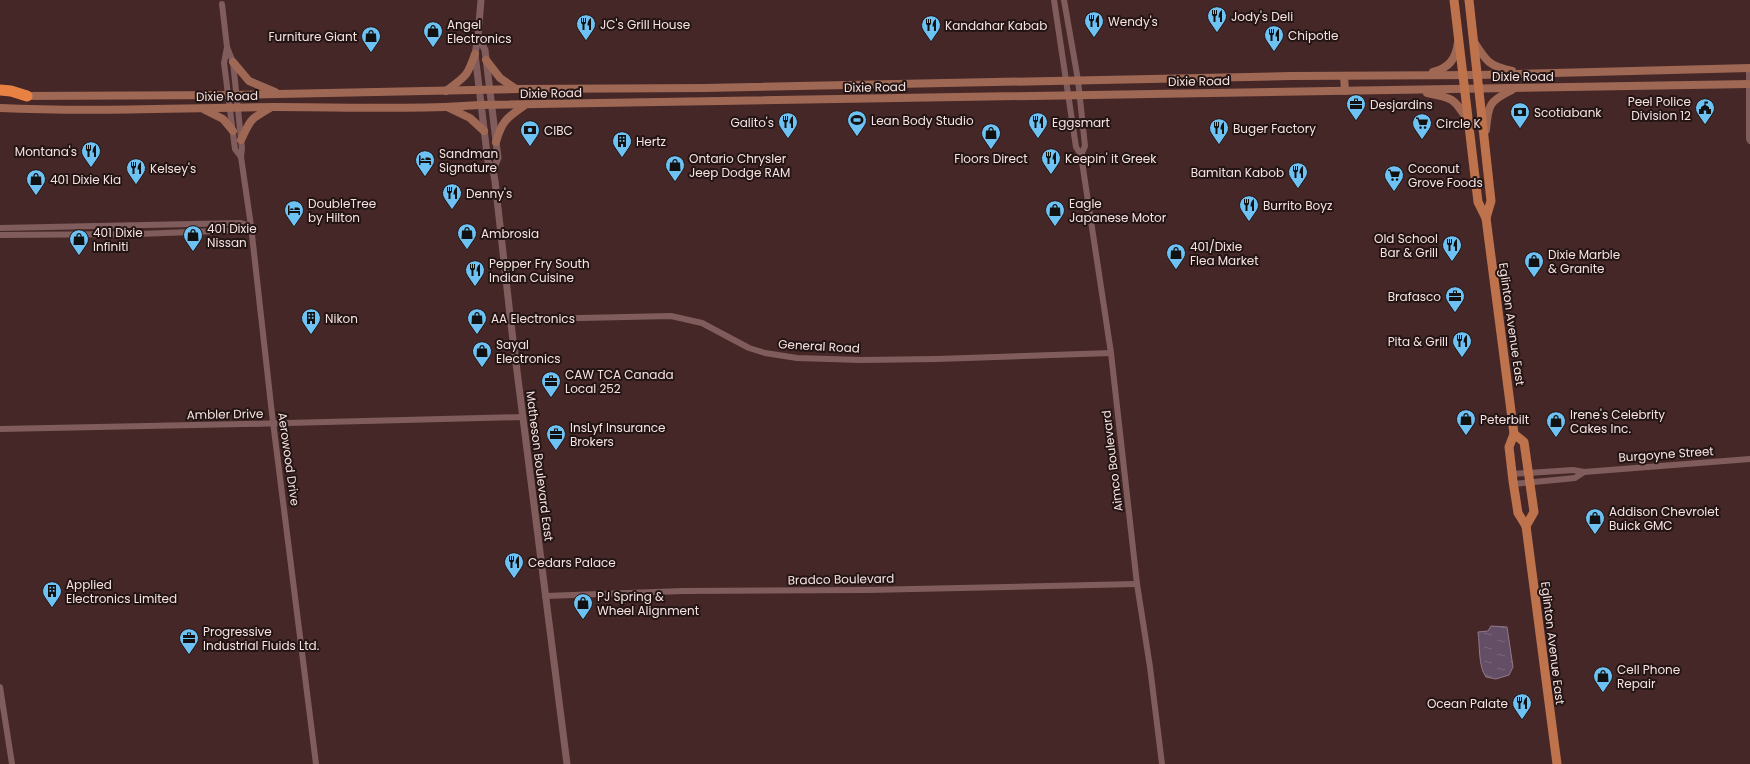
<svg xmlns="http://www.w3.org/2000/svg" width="1750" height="764" viewBox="0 0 1750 764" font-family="Poppins,sans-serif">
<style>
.water{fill:url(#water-ripples);stroke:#8f7a8a}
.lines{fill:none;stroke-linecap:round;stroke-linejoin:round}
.minor{stroke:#805d5c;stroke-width:6}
.tertiary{stroke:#805d5c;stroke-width:7}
.secondary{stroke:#9f6854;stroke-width:8}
.primary{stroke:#be734c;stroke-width:9}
.motorway{stroke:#e88242;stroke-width:11}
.labels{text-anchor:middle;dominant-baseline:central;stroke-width:4;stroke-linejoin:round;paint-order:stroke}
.poi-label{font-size:12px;fill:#f7e2e1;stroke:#231514;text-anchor:start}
.street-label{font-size:12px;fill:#f7e2e1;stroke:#231514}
</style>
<defs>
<pattern id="water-ripples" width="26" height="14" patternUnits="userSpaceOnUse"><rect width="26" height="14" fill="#634e65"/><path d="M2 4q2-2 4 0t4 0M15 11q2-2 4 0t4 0" fill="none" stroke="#7a677b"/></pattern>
</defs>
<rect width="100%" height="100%" fill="#462727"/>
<path class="water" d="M1491 626 1507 627 1513 667 1509 675 1496 679 1486 677C1478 666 1480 645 1478 632L1488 631Z"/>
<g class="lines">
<g class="minor">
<path d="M1054 0 1076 147 1081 155 1111 353 1137 584 1150 667 1162 764"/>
<path d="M1064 0 1078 80 1085 146 1081 155"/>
<path d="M222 4 227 47 233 62 242 148 241 157 251 226 272 414 316 764"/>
<path d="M227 47 224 63 235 149 241 157"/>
<path d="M1749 68V139L1750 141"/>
<path d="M0 228 241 223 251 226"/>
<path d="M0 235 139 234 242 230 251 226"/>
<path d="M511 321 580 318 671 316 702 323 749 348 765 353 797 358 861 360 937 359 1111 353"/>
<path d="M0 429C174 426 349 422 523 417"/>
<path d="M1512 474 1573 470 1584 472 1750 459"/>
<path d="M1514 484 1575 478 1584 472"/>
<path d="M545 596 683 591 867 590 1137 584"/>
<path d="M0 687 12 764"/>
</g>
<g class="tertiary">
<path d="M481 0 478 36 475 54 488 162 493 170 495 181 511 324 567 764"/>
<path d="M478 36 485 50 498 158 493 170"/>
</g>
<g class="secondary">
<path d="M1474 42C1486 61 1489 66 1512 71"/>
<path d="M486 60 500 78 516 89"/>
<path d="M233 62 249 81 275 92"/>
<path d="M1433 72C1449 68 1456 59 1458 42"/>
<path d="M1344 76 1345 91"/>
<path d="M446 91C466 76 467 77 475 54"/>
<path d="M1427 93C1455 98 1454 99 1469 122"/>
<path d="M23 96 236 95 516 89 705 88 1291 76 1478 75 1750 68"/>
<path d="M0 108C92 112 183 108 275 107 343 107 412 110 480 105L1750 84"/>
<path d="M449 108 470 118 484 131"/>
<path d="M205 110 223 119 233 131"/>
<path d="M1486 130C1488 105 1489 101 1512 90"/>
<path d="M241 140C251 119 249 120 270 108"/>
<path d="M496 142C502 120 508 117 525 105"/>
</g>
<g class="primary">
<path d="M1454 0 1478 202 1486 218 1514 434 1509 447 1513 481 1518 513 1526 526 1557 764"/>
<path d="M1469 0 1491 201 1486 218"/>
<path d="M1514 434 1524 442 1534 512 1526 526"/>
</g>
<path class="motorway" d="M0 90 11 91 27 96"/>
</g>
<defs>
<g id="restaurant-pin" transform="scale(1)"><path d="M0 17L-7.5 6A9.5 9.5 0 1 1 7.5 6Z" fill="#6dc2f3" stroke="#231514"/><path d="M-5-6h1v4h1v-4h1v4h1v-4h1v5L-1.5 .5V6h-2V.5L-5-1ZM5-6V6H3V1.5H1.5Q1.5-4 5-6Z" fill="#111"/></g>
<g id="shop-pin" transform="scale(1)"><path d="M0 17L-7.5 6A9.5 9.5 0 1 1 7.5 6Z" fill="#6dc2f3" stroke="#231514"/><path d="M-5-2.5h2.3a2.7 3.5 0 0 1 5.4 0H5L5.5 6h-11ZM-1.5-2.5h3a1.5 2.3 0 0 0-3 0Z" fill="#111"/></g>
<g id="office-pin" transform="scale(1)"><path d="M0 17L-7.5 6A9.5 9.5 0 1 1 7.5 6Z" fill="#6dc2f3" stroke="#231514"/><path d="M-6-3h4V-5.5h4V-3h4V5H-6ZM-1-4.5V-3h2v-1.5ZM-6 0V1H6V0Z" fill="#111"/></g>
<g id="civic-pin" transform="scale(1)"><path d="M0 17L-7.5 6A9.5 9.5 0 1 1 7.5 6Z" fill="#6dc2f3" stroke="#231514"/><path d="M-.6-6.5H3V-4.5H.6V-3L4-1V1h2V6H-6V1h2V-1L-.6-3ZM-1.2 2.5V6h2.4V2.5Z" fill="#111"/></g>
<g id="bank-pin" transform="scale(1)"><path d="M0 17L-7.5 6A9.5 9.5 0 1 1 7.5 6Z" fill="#6dc2f3" stroke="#231514"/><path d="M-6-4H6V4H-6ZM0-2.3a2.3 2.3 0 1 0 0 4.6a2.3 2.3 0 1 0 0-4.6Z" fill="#111"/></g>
<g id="stadium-pin" transform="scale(1)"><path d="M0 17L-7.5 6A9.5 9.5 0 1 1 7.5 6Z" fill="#6dc2f3" stroke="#231514"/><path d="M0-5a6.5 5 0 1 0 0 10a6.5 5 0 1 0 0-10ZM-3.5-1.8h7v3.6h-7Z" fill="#111"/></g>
<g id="supermarket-pin" transform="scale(1)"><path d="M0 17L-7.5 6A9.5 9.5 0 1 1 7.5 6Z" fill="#6dc2f3" stroke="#231514"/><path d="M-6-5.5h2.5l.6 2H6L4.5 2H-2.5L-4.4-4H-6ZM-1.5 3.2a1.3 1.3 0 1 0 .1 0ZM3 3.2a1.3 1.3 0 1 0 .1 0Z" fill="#111"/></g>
<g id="building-pin" transform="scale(1)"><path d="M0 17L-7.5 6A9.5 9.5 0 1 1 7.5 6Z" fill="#6dc2f3" stroke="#231514"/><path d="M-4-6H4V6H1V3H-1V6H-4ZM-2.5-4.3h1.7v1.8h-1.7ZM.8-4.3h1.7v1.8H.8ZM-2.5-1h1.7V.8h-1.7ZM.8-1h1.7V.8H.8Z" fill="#111"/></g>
<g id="hotel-pin" transform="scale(1)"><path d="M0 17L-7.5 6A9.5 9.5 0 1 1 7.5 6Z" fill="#6dc2f3" stroke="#231514"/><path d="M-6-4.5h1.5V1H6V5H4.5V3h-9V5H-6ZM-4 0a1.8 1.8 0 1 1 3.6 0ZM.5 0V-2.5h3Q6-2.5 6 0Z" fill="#111"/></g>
</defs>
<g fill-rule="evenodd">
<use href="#restaurant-pin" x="1217" y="16"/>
<use href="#restaurant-pin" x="1094" y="21"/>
<use href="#restaurant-pin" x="586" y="24"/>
<use href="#restaurant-pin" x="931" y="25"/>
<use href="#shop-pin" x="433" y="31"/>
<use href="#restaurant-pin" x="1274" y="35"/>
<use href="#shop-pin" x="371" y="36"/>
<use href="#office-pin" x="1356" y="104"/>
<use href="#civic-pin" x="1705" y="108"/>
<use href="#bank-pin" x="1520" y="112"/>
<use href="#stadium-pin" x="857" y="120"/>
<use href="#restaurant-pin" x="788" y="122"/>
<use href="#restaurant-pin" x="1038" y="122"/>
<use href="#supermarket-pin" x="1422" y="123"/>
<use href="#restaurant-pin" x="1219" y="128"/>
<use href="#bank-pin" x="530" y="130"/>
<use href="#shop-pin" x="991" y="133"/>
<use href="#building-pin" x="622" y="141"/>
<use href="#restaurant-pin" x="91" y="151"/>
<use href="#restaurant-pin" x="1051" y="158"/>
<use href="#hotel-pin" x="425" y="160"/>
<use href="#shop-pin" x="675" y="165"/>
<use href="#restaurant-pin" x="136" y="168"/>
<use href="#restaurant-pin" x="1298" y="172"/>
<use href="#supermarket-pin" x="1394" y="175"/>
<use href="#shop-pin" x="36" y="179"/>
<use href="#restaurant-pin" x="452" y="193"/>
<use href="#restaurant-pin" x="1249" y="205"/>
<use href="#hotel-pin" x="294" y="210"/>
<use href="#shop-pin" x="1055" y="210"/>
<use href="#shop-pin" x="467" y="233"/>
<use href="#shop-pin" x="193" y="235"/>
<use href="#shop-pin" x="79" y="239"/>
<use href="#restaurant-pin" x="1452" y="245"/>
<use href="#shop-pin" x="1176" y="253"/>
<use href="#shop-pin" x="1534" y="261"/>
<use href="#restaurant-pin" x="475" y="270"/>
<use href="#office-pin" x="1455" y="296"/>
<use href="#building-pin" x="311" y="318"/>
<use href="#shop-pin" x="477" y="318"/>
<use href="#restaurant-pin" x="1462" y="341"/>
<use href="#shop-pin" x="482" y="351"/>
<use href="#office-pin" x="551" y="381"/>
<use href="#shop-pin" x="1466" y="419"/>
<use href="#shop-pin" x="1556" y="421"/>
<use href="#office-pin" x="556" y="434"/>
<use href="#shop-pin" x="1595" y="518"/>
<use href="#restaurant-pin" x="514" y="562"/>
<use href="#building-pin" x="52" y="591"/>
<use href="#shop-pin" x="583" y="603"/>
<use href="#office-pin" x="189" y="638"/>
<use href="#shop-pin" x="1603" y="676"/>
<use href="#restaurant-pin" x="1522" y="703"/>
</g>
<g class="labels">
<g class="poi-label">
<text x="1231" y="16">Jody's Deli</text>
<text x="1108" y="21">Wendy's</text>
<text x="447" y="24">Angel<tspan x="447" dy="14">Electronics</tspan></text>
<text x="600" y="24">JC's Grill House</text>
<text x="945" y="25">Kandahar Kabab</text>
<text x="1288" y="35">Chipotle</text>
<text x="357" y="36" text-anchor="end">Furniture Giant</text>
<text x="1691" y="101" text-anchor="end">Peel Police<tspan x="1691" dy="14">Division 12</tspan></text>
<text x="1370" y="104">Desjardins</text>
<text x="1534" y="112">Scotiabank</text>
<text x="871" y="120">Lean Body Studio</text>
<text x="774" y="122" text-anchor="end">Galito's</text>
<text x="1052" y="122">Eggsmart</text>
<text x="1436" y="123">Circle K</text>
<text x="1233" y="128">Buger Factory</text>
<text x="544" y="130">CIBC</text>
<text x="636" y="141">Hertz</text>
<text x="77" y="151" text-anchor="end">Montana's</text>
<text x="439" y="153">Sandman<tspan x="439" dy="14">Signature</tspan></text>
<text x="689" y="158">Ontario Chrysler<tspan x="689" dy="14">Jeep Dodge RAM</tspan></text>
<text x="991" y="158" text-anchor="middle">Floors Direct</text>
<text x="1065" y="158">Keepin' it Greek</text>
<text x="150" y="168">Kelsey's</text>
<text x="1408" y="168">Coconut<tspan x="1408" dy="14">Grove Foods</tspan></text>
<text x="1284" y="172" text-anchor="end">Bamitan Kabob</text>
<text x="50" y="179">401 Dixie Kia</text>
<text x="466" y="193">Denny's</text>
<text x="308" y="203">DoubleTree<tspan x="308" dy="14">by Hilton</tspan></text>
<text x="1069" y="203">Eagle<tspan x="1069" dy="14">Japanese Motor</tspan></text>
<text x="1263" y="205">Burrito Boyz</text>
<text x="207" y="228">401 Dixie<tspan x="207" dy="14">Nissan</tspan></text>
<text x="93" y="232">401 Dixie<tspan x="93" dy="14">Infiniti</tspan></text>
<text x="481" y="233">Ambrosia</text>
<text x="1438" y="238" text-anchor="end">Old School<tspan x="1438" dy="14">Bar &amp; Grill</tspan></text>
<text x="1190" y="246">401/Dixie<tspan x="1190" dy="14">Flea Market</tspan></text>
<text x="1548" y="254">Dixie Marble<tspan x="1548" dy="14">&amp; Granite</tspan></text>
<text x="489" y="263">Pepper Fry South<tspan x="489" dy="14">Indian Cuisine</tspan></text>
<text x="1441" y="296" text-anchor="end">Brafasco</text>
<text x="325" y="318">Nikon</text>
<text x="491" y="318">AA Electronics</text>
<text x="1448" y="341" text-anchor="end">Pita &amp; Grill</text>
<text x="496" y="344">Sayal<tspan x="496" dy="14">Electronics</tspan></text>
<text x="565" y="374">CAW TCA Canada<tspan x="565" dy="14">Local 252</tspan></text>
<text x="1570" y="414">Irene's Celebrity<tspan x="1570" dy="14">Cakes Inc.</tspan></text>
<text x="1480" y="419">Peterbilt</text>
<text x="570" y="427">InsLyf Insurance<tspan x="570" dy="14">Brokers</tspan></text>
<text x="1609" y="511">Addison Chevrolet<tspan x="1609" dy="14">Buick GMC</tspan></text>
<text x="528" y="562">Cedars Palace</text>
<text x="66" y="584">Applied<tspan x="66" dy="14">Electronics Limited</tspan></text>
<text x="597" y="596">PJ Spring &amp;<tspan x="597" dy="14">Wheel Alignment</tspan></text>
<text x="203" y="631">Progressive<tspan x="203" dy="14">Industrial Fluids Ltd.</tspan></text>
<text x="1617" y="669">Cell Phone<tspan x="1617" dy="14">Repair</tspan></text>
<text x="1508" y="703" text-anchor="end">Ocean Palate</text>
</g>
<g class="street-label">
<text x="1523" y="76">Dixie Road</text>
<text transform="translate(1199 81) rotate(-1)">Dixie Road</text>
<text transform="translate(875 87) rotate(-1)">Dixie Road</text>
<text transform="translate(551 93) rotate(-1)">Dixie Road</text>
<text transform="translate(227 96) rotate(-1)">Dixie Road</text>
<text transform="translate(1512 324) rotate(82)">Eglinton Avenue East</text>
<text transform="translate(819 346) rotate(3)">General Road</text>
<text transform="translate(225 414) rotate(-1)">Ambler Drive</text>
<text transform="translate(1666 454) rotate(-4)">Burgoyne Street</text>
<text transform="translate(289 459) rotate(82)">Aerowood Drive</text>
<text transform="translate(1112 461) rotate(-97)">Aimco Boulevard</text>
<text transform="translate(540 466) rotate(83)">Matheson Boulevard East</text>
<text transform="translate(841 579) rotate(-1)">Bradco Boulevard</text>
<text transform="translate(1553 643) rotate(83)">Eglinton Avenue East</text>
</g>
</g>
</svg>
